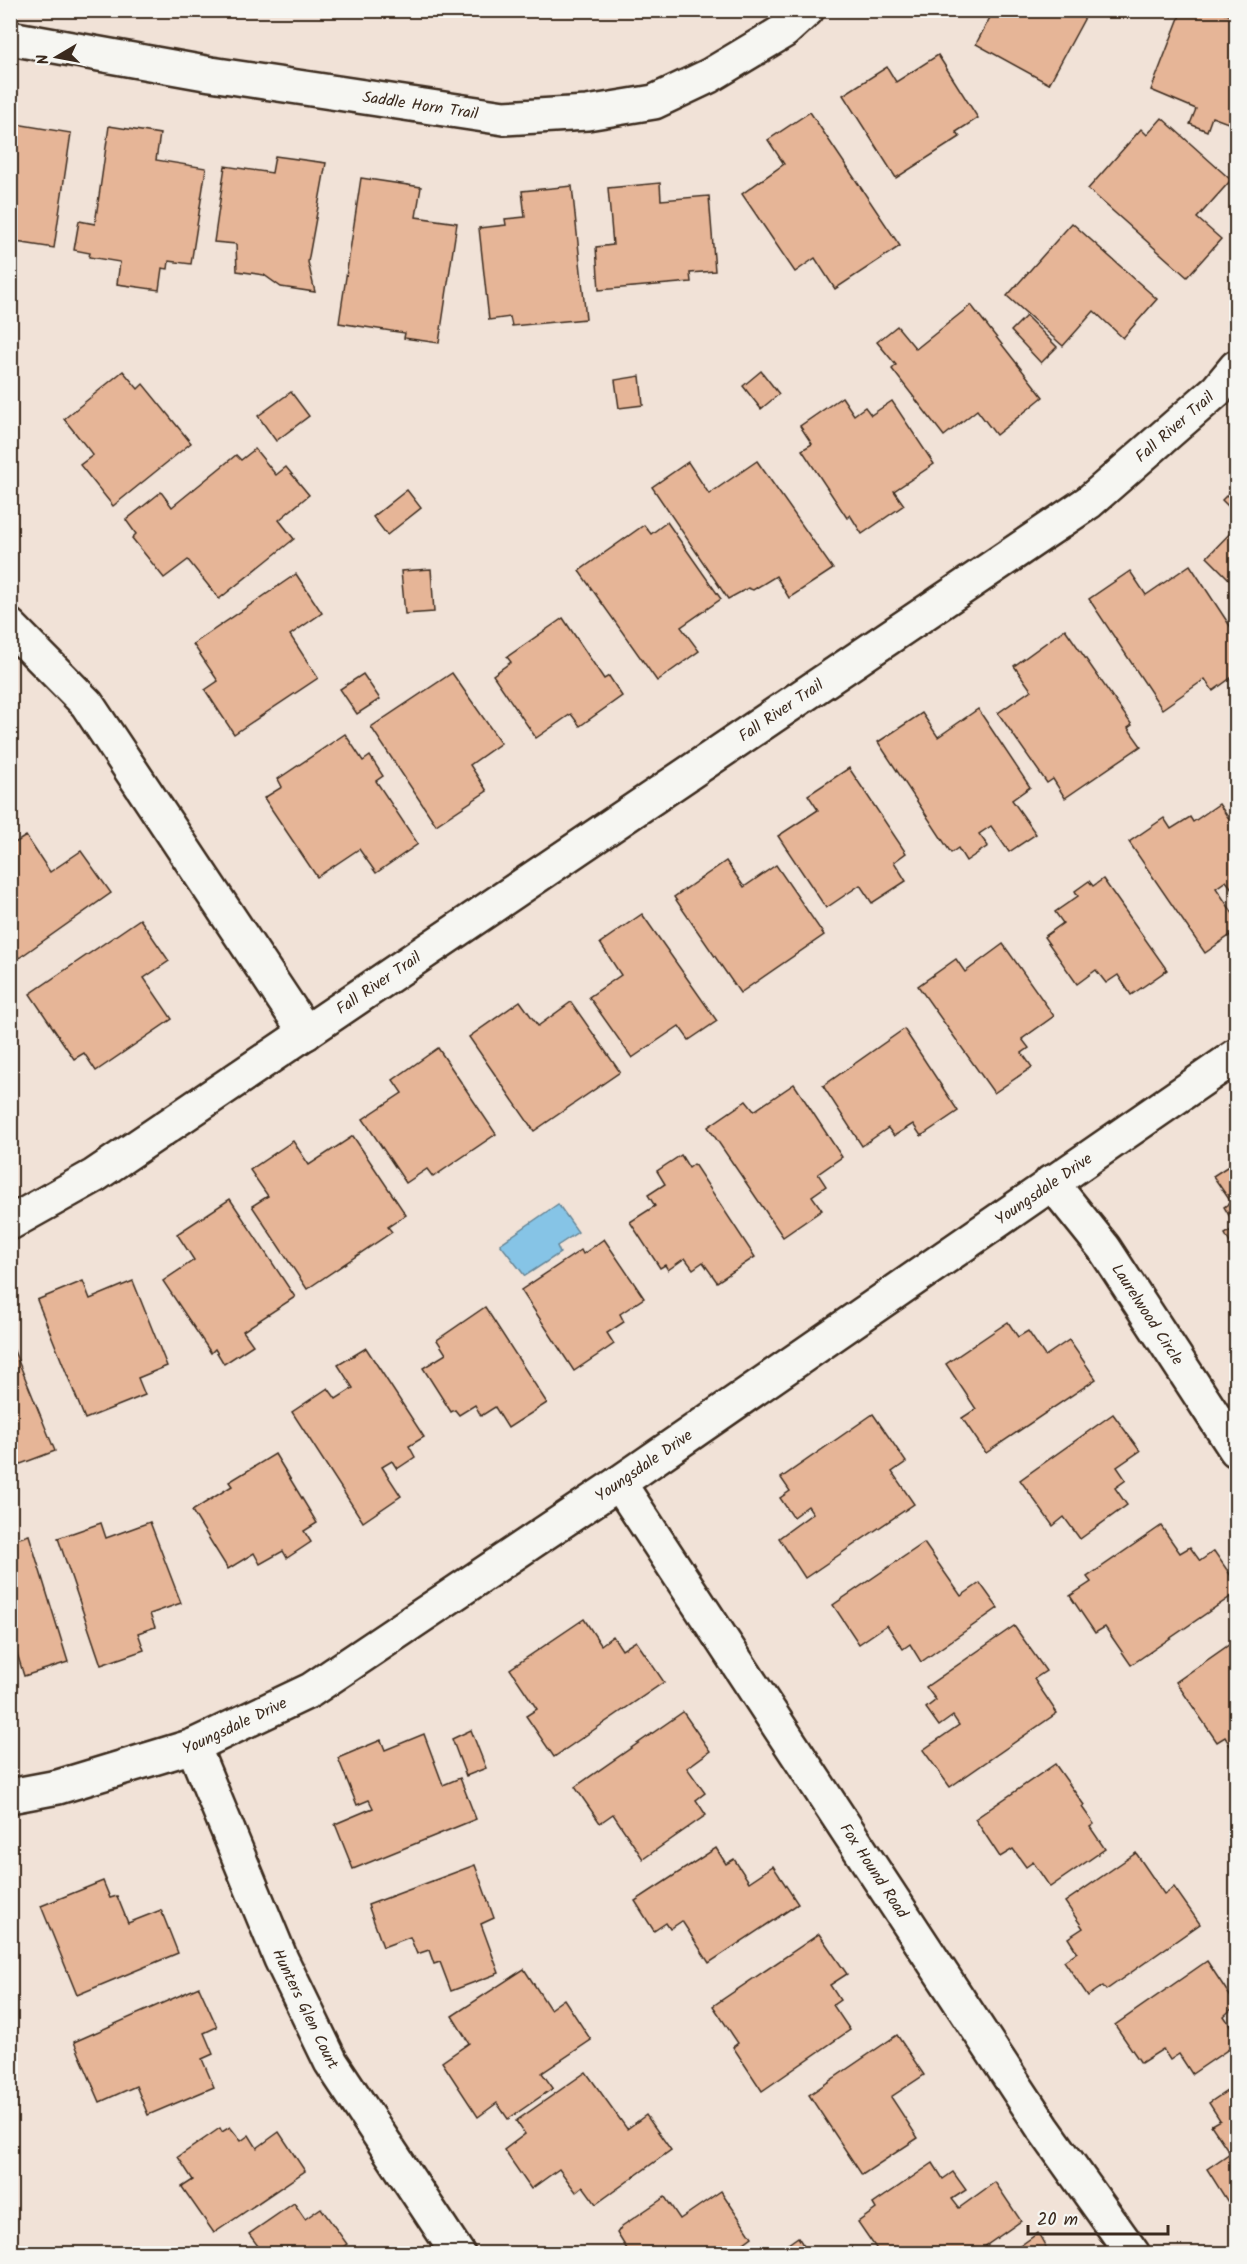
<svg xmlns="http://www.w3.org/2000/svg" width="1247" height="2264" viewBox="0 0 1247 2264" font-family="Kalam,sans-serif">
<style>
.water{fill:#86c4e6;stroke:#688696;stroke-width:1.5}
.building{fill:#e6b597;stroke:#3b2a1e;stroke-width:1.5}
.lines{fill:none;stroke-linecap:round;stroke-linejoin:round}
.street-casing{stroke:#3b2a1e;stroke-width:38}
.street{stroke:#f6f6f2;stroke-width:33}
.labels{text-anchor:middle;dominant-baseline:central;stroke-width:4.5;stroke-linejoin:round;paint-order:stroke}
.street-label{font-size:16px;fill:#3b2a1e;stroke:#f6f6f2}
</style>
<rect width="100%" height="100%" fill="#f1e2d7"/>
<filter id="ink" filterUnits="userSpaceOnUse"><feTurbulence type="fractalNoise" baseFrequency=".0167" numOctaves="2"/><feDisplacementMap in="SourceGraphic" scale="12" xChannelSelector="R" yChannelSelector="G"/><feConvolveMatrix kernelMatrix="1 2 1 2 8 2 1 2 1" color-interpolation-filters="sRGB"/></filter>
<g filter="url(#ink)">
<path class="water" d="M558 1204 578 1232 557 1246 560 1253 525 1276 500 1244Z"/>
<g class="building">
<path d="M994 10H1089L1049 84 976 44Z"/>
<path d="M1182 10H1217L1236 18V126L1212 117 1207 131 1190 124 1196 109 1151 90Z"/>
<path d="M938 55 978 118 956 132 960 137 896 178 843 95 887 67 896 82Z"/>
<path d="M810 112 900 246 835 289 815 258 795 272 742 194 784 164 768 140Z"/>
<path d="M1162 118 1231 180 1197 218 1221 239 1187 277 1088 189 1141 129 1147 135Z"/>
<path d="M10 123 71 133 54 248 10 241Z"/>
<path d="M109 126 160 134 156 160 206 168 191 264 169 261 168 269 162 268 159 290 117 284 120 262 89 257 90 253 74 250 79 221 95 224Z"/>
<path d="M275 156 326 163 308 262 315 292 281 287 264 275 237 271 236 244 214 242 225 166 272 173Z"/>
<path d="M361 178 421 187 416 217 457 223 439 343 404 338 405 333 339 323Z"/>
<path d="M660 183 661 200 709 196 715 271 690 273 691 282 599 290 596 247 613 245 608 188Z"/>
<path d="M572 186 586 319 512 326 510 317 489 320 479 228 506 225 505 219 525 217 522 191Z"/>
<path d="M1072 223 1157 299 1123 338 1094 311 1063 346 1007 296Z"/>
<path d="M971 305 1043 397 996 435 977 410 944 436 892 369 896 365 877 342 897 326 916 349Z"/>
<path d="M1026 316 1057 347 1041 363 1011 331Z"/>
<path d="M123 371 138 389 143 384 191 443 113 506 80 465 93 455 64 419Z"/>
<path d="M761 371 779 394 761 409 743 386Z"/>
<path d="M640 376 643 405 619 408 615 380Z"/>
<path d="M291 392 309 416 276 441 258 416Z"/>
<path d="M842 397 854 415 865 407 871 415 892 401 934 464 894 491 904 505 862 534 850 515 847 518 802 450 812 444 800 426Z"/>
<path d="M255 449 276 475 286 467 309 495 279 520 294 539 219 599 188 560 164 578 132 538 136 534 126 520 161 492 172 507 236 455 241 460Z"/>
<path d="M757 461 833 569 789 598 776 576 753 590 748 588 728 599 652 487 688 462 709 494Z"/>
<path d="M1236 486V514L1222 500Z"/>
<path d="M407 490 421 508 387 535 373 517Z"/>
<path d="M667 522 721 599 681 627 699 651 657 681 579 571 644 525 651 534Z"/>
<path d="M1236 527V586L1207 557Z"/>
<path d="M1190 565 1236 635V674L1213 691 1205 679 1162 709 1089 599 1130 571 1146 595Z"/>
<path d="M431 569 434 612 405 614 401 571Z"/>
<path d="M296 574 322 613 290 635 318 678 234 734 205 690 218 681 193 644Z"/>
<path d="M563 618 604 679 609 676 622 696 580 726 571 714 536 738 493 675 511 662 507 657Z"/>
<path d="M1065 629 1132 725 1128 728 1141 746 1065 798 1053 779 1047 783 998 713 1031 690 1014 666Z"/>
<path d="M452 673 501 743 470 765 487 791 436 825 371 727Z"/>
<path d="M363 674 380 699 357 714 340 689Z"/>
<path d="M978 709 1030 787 1012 800 1036 834 1009 852 991 826 979 834 988 846 966 861 958 848 951 853 878 742 922 713 938 737Z"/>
<path d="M345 734 363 761 370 756 383 776 376 781 418 844 376 873 359 849 317 877 264 798 282 787 278 779Z"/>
<path d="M849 768 906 853 894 862 906 881 872 903 860 885 826 908 778 836 818 810 808 795Z"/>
<path d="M1219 804 1236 829V894L1226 881 1216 888 1236 918V931L1205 953 1129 842 1164 818 1171 829 1190 817 1193 822Z"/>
<path d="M26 836 50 872 81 851 111 893 19 958 10 945V846Z"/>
<path d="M726 861 744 887 776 865 824 935 740 993 674 897Z"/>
<path d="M1103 879 1167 970 1131 995 1118 975 1106 983 1096 970 1077 984 1044 937 1063 923 1055 912 1078 896 1075 891 1089 881 1093 886Z"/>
<path d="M642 914 717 1021 689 1040 679 1026 632 1058 589 997 621 975 600 943Z"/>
<path d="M140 919 169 961 144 978 172 1019 96 1071 84 1053 74 1059 30 994Z"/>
<path d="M1003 944 1054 1016 1022 1039 1029 1048 1022 1053 1032 1067 994 1093 918 986 956 959 965 972Z"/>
<path d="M520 1001 538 1026 571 1002 620 1072 534 1131 469 1037Z"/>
<path d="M904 1029 958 1111 921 1136 913 1124 894 1136 888 1128 862 1146 823 1086Z"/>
<path d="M438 1048 496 1134 433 1177 427 1169 406 1183 363 1119 402 1093 393 1080Z"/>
<path d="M794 1084 842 1157 818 1174 826 1186 812 1196 822 1210 783 1237 708 1127 746 1101 754 1111Z"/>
<path d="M353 1136 406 1215 388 1227 392 1232 307 1289 252 1206 268 1196 250 1170 293 1141 309 1165Z"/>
<path d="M681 1155 689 1168 694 1164 755 1257 717 1282 703 1262 693 1269 685 1258 668 1270 665 1265 660 1268 630 1222 655 1206 648 1195 665 1184 657 1171Z"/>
<path d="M1236 1161V1254L1225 1234 1236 1227 1224 1207 1231 1202 1213 1176Z"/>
<path d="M230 1199 295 1297 243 1331 253 1345 224 1364 215 1349 211 1353 163 1281 194 1260 177 1234Z"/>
<path d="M604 1239 644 1298 620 1314 624 1322 607 1333 614 1344 574 1371 521 1290 581 1250 583 1254Z"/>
<path d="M83 1281 90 1299 133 1281 167 1366 138 1378 145 1395 85 1419 37 1300Z"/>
<path d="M485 1307 547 1403 508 1428 495 1407 481 1416 475 1405 459 1415 455 1410 451 1412 423 1368 446 1354 437 1340Z"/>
<path d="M1008 1322 1018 1337 1028 1331 1045 1356 1069 1340 1096 1379 986 1453 962 1418 976 1409 946 1364Z"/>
<path d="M10 1341 55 1451 10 1468Z"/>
<path d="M366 1348 424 1437 409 1446 415 1457 397 1469 392 1461 382 1467 401 1496 363 1522 292 1412 328 1388 336 1399 353 1388 338 1365Z"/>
<path d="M873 1414 906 1462 892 1472 914 1504 805 1578 779 1538 813 1513 808 1506 793 1517 780 1498 790 1491 781 1478Z"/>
<path d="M1113 1414 1140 1451 1117 1467 1126 1480 1115 1488 1127 1505 1080 1539 1064 1517 1053 1526 1020 1480Z"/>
<path d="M275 1454 317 1523 304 1531 311 1542 287 1558 283 1551 260 1564 254 1553 228 1569 192 1511 232 1486 229 1482Z"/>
<path d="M150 1522 181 1603 150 1614 155 1627 138 1633 144 1650 101 1665 58 1538 101 1523 106 1538Z"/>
<path d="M1161 1526 1180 1553 1190 1547 1200 1561 1214 1551 1236 1583V1593L1131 1665 1105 1627 1095 1633 1070 1596 1091 1582 1087 1577Z"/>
<path d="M29 1535 68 1662 24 1676 16 1650 10 1652V1541Z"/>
<path d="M924 1543 961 1596 980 1583 998 1608 921 1662 910 1644 903 1649 887 1625 859 1644 833 1605Z"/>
<path d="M584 1619 601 1645 613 1636 622 1650 636 1641 664 1682 554 1757 526 1716 537 1709 510 1669Z"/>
<path d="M1014 1626 1046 1671 1034 1679 1057 1713 950 1787 923 1750 959 1725 953 1716 939 1726 926 1708 936 1700 926 1687Z"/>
<path d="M1236 1640V1755L1225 1737 1217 1742 1176 1682Z"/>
<path d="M683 1712 710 1751 687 1768 705 1793 696 1800 706 1815 643 1859 613 1814 600 1823 575 1787Z"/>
<path d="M471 1730 486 1768 466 1776 452 1739Z"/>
<path d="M424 1734 443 1785 460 1778 476 1819 353 1869 335 1824 373 1808 369 1800 357 1805 338 1758 381 1740 385 1750Z"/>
<path d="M1055 1764 1084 1805 1082 1807 1094 1824 1090 1827 1105 1849 1050 1887 1033 1862 1026 1867 1013 1849 1000 1857 975 1819Z"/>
<path d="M716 1848 726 1864 734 1859 749 1882 773 1866 798 1904 709 1963 682 1921 670 1929 666 1923 654 1931 635 1901Z"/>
<path d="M1136 1853 1164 1894 1174 1887 1200 1924 1106 1990 1103 1986 1088 1996 1064 1961 1077 1952 1068 1938 1083 1928 1065 1902Z"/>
<path d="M475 1865 494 1918 481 1924 499 1973 451 1991 440 1962 434 1964 429 1950 417 1954 410 1937 383 1947 368 1905Z"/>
<path d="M103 1881 110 1898 117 1896 128 1923 161 1910 178 1953 77 1995 41 1906Z"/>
<path d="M819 1934 847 1974 830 1985 840 2000 833 2005 850 2030 762 2091 733 2047 738 2043 713 2006Z"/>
<path d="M1207 1961 1236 2005 1224 2016 1236 2034V2044L1192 2074 1179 2054 1170 2060 1163 2049 1141 2063 1115 2025Z"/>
<path d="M524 1969 550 2009 564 1999 591 2040 542 2073 553 2088 508 2119 497 2103 478 2117 442 2062 469 2043 452 2016Z"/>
<path d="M199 1987 217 2027 204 2033 213 2054 202 2059 214 2087 148 2115 136 2086 100 2102 74 2042Z"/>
<path d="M897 2035 924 2075 891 2097 918 2138 862 2175 809 2095Z"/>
<path d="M586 2072 627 2129 646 2115 671 2150 596 2204 583 2186 576 2192 559 2169 531 2189 504 2150 525 2134 516 2121Z"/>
<path d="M1236 2085V2203L1231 2207 1207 2169 1230 2153 1211 2125 1220 2120 1209 2103Z"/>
<path d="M230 2127 241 2141 249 2135 257 2148 279 2132 305 2171 214 2233 182 2187 193 2180 178 2157 220 2128 222 2132Z"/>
<path d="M933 2163 943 2179 953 2172 966 2190 952 2199 959 2208 995 2182 1021 2221 974 2254H880L858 2222 876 2209 873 2204Z"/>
<path d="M721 2191 752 2237 729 2254H621L627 2249 617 2233 622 2226 665 2197 680 2219Z"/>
<path d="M294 2203 305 2219 321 2208 347 2244 333 2254H255L261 2250 249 2234Z"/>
<path d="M1038 2233 1050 2254H1009Z"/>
<path d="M798 2237 809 2254H774Z"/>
</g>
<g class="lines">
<g class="street-casing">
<g id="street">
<path id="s1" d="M10 38 211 74 504 118 587 113 654 102 709 76 784 31 807 10"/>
<path d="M10 626 87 704 306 1033"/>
<path id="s2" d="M1051 1182 1104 1248 1236 1450"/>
<path id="s3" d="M10 1223 94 1176 1089 502 1217 390 1236 367"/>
<path id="s4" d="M619 1483 1043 2128 1133 2254"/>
<path id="s5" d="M193 1746 281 1959 331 2062 458 2254"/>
<path id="s6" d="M10 1796 58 1787 193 1746 311 1690 619 1483 1236 1056"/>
</g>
</g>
<use href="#street" class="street"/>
</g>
</g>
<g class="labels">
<g class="street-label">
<text stroke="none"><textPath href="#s1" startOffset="416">Saddle Horn Trail</textPath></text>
<text stroke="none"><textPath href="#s3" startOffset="1412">Fall River Trail</textPath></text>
<text stroke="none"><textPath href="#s3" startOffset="926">Fall River Trail</textPath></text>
<text stroke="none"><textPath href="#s3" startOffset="440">Fall River Trail</textPath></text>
<text stroke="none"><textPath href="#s6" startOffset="1208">Youngsdale Drive</textPath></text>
<text stroke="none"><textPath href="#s2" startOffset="164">Laurelwood Circle</textPath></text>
<text stroke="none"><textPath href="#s6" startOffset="722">Youngsdale Drive</textPath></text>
<text stroke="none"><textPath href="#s6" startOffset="236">Youngsdale Drive</textPath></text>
<text stroke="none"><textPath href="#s4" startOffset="464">Fox Hound Road</textPath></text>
<text stroke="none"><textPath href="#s5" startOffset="286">Hunters Glen Court</textPath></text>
</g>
</g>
<rect width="1247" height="2264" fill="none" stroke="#f6f6f2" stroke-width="36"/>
<rect x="18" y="18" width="1211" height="2228" fill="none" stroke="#3b2a1e" stroke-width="2" filter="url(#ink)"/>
<g transform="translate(57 57) rotate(260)" stroke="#f6f6f2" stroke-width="4.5" paint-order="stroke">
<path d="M0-4.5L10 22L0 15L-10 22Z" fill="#3b2a1e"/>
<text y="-9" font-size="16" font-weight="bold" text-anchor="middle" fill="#3b2a1e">N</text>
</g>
<path d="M1028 2225v9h140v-9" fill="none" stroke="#3b2a1e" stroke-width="3"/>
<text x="1037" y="2225" font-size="18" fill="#3b2a1e" stroke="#f6f6f2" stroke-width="4.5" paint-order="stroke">20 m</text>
</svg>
